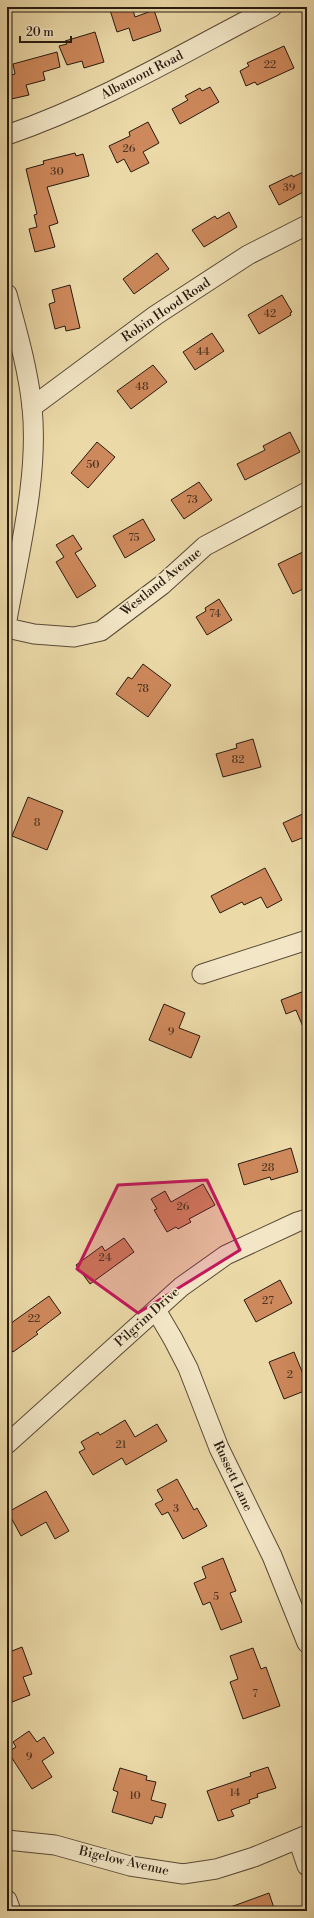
<svg xmlns="http://www.w3.org/2000/svg" width="314" height="1918" viewBox="0 0 314 1918" font-family="'Libre Bodoni',serif">
<style>
.building{fill:#cd885b;stroke:#281a10}
.lines{fill:none;stroke-linecap:round;stroke-linejoin:round}
.minor-casing{stroke:#594a36;stroke-width:21}
.minor{stroke:#f2e6c6;stroke-width:19}
.marked{fill:#c2185b;fill-opacity:0.2;stroke:#c2185b;stroke-width:3;stroke-linejoin:round}
.labels{text-anchor:middle;dominant-baseline:central;stroke-width:3.5;stroke-linejoin:round;paint-order:stroke}
.number-label{font-size:11px;fill:#513623}
.street-label{font-size:13px;fill:#281a10;stroke:#f2e6c6}
</style>
<rect width="100%" height="100%" fill="#ebd9a8"/>
<filter id="stains"><feTurbulence type="fractalNoise" baseFrequency=".005" numOctaves="4"/><feColorMatrix values="0 0 0 0 .2 0 0 0 0 .09 0 0 0 0 .02 0 0 0 .5 -.17"/></filter>
<radialGradient id="worn" r=".72"><stop offset=".6" stop-color="#630" stop-opacity="0"/><stop offset="1" stop-color="#630" stop-opacity=".3"/></radialGradient>
<g class="building">
<path d="M109 7H132L135 17 154 10 161 31 133 41 129 28 117 32Z"/>
<path d="M95 32 104 62 84 68 82 61 67 65 59 46 67 44 65 41Z"/>
<path d="M284 46 294 68 257 85 255 82 246 86 240 71 249 66 247 63Z"/>
<path d="M57 52 60 67 43 72 45 80 26 85 29 95 7 100V76L15 74 13 64Z"/>
<path d="M210 87 219 102 180 124 172 109 188 100 185 96 200 88 202 91Z"/>
<path d="M148 122 159 143 143 152 149 163 131 172 124 159 117 163 109 146 130 136 129 132Z"/>
<path d="M75 153 76 156 83 154 89 176 47 187 58 223 49 226 55 247 35 252 29 229 37 227 34 215 37 214 26 169 44 164 43 161Z"/>
<path d="M307 170V190L279 205 269 186 292 175 293 177Z"/>
<path d="M229 212 237 227 204 247 192 230 215 216 217 219Z"/>
<path d="M157 253 169 269 134 294 123 279Z"/>
<path d="M70 285 80 328 66 331 65 326 55 329 49 304 55 302 52 290Z"/>
<path d="M282 295 292 312 290 313 291 315 259 334 248 315Z"/>
<path d="M212 333 224 351 195 370 183 352Z"/>
<path d="M153 365 167 382 131 409 117 391Z"/>
<path d="M290 432 300 452 245 480 237 464 265 450 263 446Z"/>
<path d="M97 442 115 457 88 488 71 473Z"/>
<path d="M199 482 212 500 184 519 171 500Z"/>
<path d="M143 519 155 540 125 558 113 536Z"/>
<path d="M73 535 82 549 75 553 96 586 77 598 56 562 64 557 56 545Z"/>
<path d="M307 550V587L293 594 278 564Z"/>
<path d="M219 599 232 620 207 635 196 617 206 611 205 608Z"/>
<path d="M143 664 171 685 148 717 116 694 128 677 132 679Z"/>
<path d="M253 739 261 767 223 777 216 754 237 748 236 744Z"/>
<path d="M28 797 63 811 47 850 12 836Z"/>
<path d="M307 812V836L292 842 283 823Z"/>
<path d="M265 868 282 900 267 908 261 897 244 905 242 902 220 913 211 896Z"/>
<path d="M307 990V1034H306L296 1010 286 1014 281 1000Z"/>
<path d="M164 1004 185 1013 179 1028 200 1036 191 1058 149 1040Z"/>
<path d="M291 1148 298 1172 271 1180 270 1177 244 1185 238 1164Z"/>
<path d="M203 1184 215 1205 189 1219 191 1222 178 1229 176 1227 167 1232 154 1210 157 1209 151 1199 165 1191 171 1202Z"/>
<path d="M124 1238 134 1252 90 1284 76 1265 102 1246 105 1251Z"/>
<path d="M280 1280 292 1303 256 1322 244 1300Z"/>
<path d="M49 1296 61 1313 36 1332 38 1334 13 1352 7 1344V1326Z"/>
<path d="M294 1352 303 1374 307 1372V1390L284 1399 269 1362Z"/>
<path d="M125 1420 135 1437 157 1424 167 1441 126 1465 122 1458 93 1475 79 1452 85 1449 81 1442 98 1432 100 1435Z"/>
<path d="M177 1479 194 1510 197 1508 207 1526 183 1539 168 1512 162 1515 155 1504 163 1500 157 1490Z"/>
<path d="M46 1491 69 1531 55 1539 46 1522 21 1536 8 1512Z"/>
<path d="M223 1558 236 1591 230 1593 242 1622 221 1630 210 1602 203 1605 194 1583 206 1578 202 1567Z"/>
<path d="M22 1647 32 1674 23 1677 30 1695 7 1704V1653Z"/>
<path d="M253 1648 261 1669 266 1667 280 1706 243 1719 230 1682 238 1679 230 1656Z"/>
<path d="M29 1731 37 1742 44 1737 54 1753 42 1761 52 1777 32 1789 8 1752 16 1747 13 1742Z"/>
<path d="M268 1767 276 1788 257 1794 258 1797 249 1800 250 1803 231 1810 234 1816 218 1821 207 1791 251 1776 250 1773Z"/>
<path d="M120 1768 147 1776 146 1780 156 1782 151 1800 166 1804 162 1818 155 1816 152 1824 112 1812 118 1792 113 1790Z"/>
<path d="M269 1893 275 1911H225V1909Z"/>
</g>
<g class="lines">
<g class="minor-casing">
<g id="minor">
<path d="M7 135C100 103 185 52 272 7"/>
<path d="M7 294C17 331 28 369 32 407 39 476 19 552 7 620"/>
<path d="M32 407 156 315 248 255 307 225"/>
<path d="M7 628 34 634 74 637 101 631 162 585 205 546 307 492"/>
<path d="M202 974 307 940"/>
<path d="M156 1310 173 1339 188 1368 219 1448 272 1556 307 1643"/>
<path d="M7 1444 181 1287 226 1255 297 1222 307 1219"/>
<path d="M298 1839 307 1866"/>
<path d="M7 1840 55 1845 130 1866 183 1874 216 1869 254 1857 307 1835"/>
<path d="M7 1900 11 1911"/>
</g>
</g>
<use href="#minor" class="minor"/>
</g>
<path class="marked" d="M207 1180 240 1250 138 1313 77 1269 118 1185Z"/>
<g class="labels">
<g class="number-label">
<text x="270" y="65">22</text>
<text x="129" y="149">26</text>
<text x="57" y="172">30</text>
<text x="289" y="188">39</text>
<text x="270" y="314">42</text>
<text x="203" y="352">44</text>
<text x="142" y="387">48</text>
<text x="93" y="465">50</text>
<text x="192" y="500">73</text>
<text x="134" y="538">75</text>
<text x="215" y="614">74</text>
<text x="143" y="689">78</text>
<text x="238" y="760">82</text>
<text x="37" y="823">8</text>
<text x="171" y="1032">9</text>
<text x="268" y="1168">28</text>
<text x="183" y="1207">26</text>
<text x="105" y="1258">24</text>
<text x="268" y="1301">27</text>
<text x="34" y="1319">22</text>
<text x="290" y="1375">2</text>
<text x="121" y="1445">21</text>
<text x="176" y="1509">3</text>
<text x="216" y="1597">5</text>
<text x="255" y="1694">7</text>
<text x="29" y="1757">9</text>
<text x="235" y="1793">14</text>
<text x="135" y="1796">10</text>
</g>
<g class="street-label">
<text transform="translate(142 75) rotate(-27)">Albamont Road</text>
<text transform="translate(166 310) rotate(-34)">Robin Hood Road</text>
<text transform="translate(161 582) rotate(-39)">Westland Avenue</text>
<text transform="translate(147 1317) rotate(-42)">Pilgrim Drive</text>
<text transform="translate(233 1476) rotate(65)">Russett Lane</text>
<text transform="translate(124 1861) rotate(13)">Bigelow Avenue</text>
</g>
</g>
<rect width="314" height="1918" fill="none" stroke="#ebd9a8" stroke-width="24"/>
<rect x="8" y="8" width="298" height="1902" fill="none" stroke="#281a10" stroke-width="2"/>
<rect x="12" y="12" width="290" height="1894" fill="none" stroke="#281a10"/>
<path d="M20 36v6h51v-6" fill="none" stroke="#281a10" stroke-width="2"/>
<text x="26" y="36" font-size="12" fill="#281a10" stroke="#f2e6c6" stroke-width="3" paint-order="stroke">20 m</text>
<rect width="100%" height="100%" filter="url(#stains)"/>
<rect width="100%" height="100%" fill="url(#worn)"/>
</svg>
